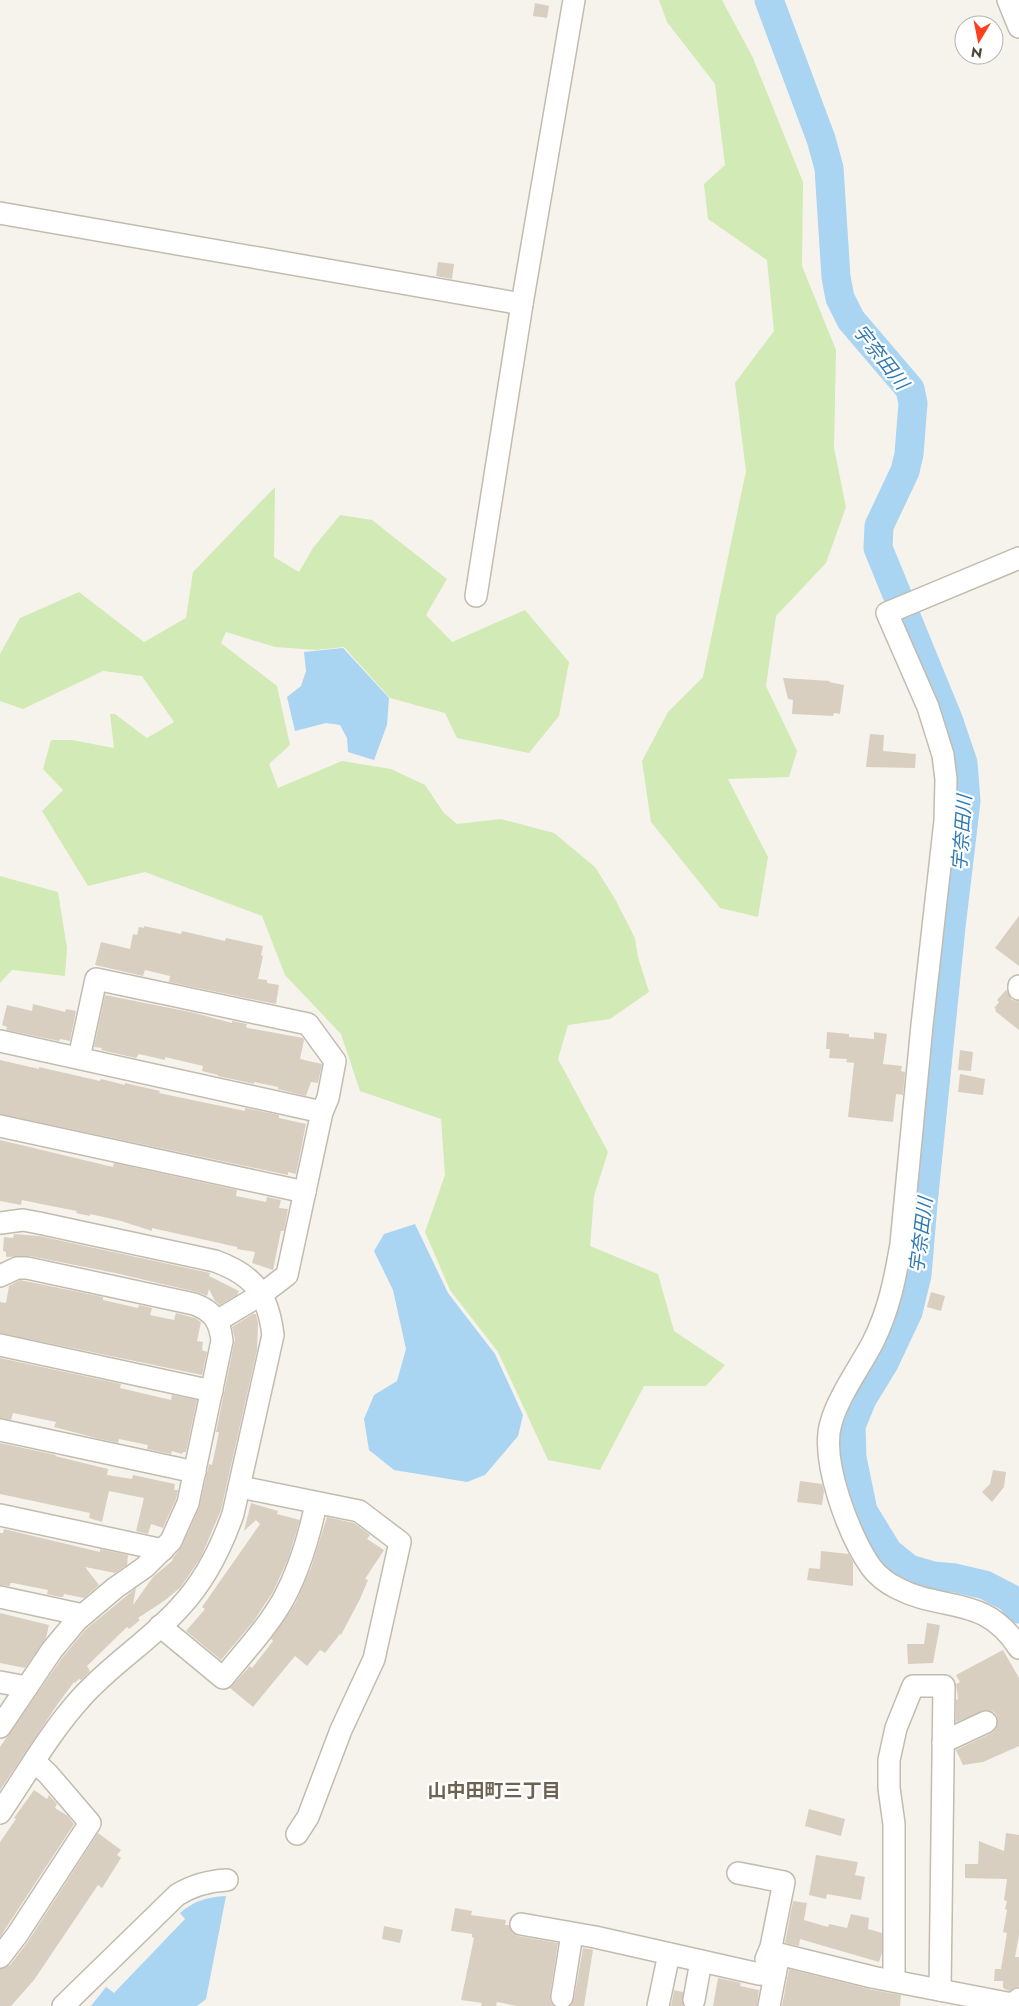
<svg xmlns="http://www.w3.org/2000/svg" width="1019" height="2006" viewBox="0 0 1019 2006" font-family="Jost,'Noto Sans JP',sans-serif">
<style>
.green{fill:#d2eab5}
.water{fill:#a9d4f2}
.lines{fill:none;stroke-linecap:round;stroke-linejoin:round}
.river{stroke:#a9d4f2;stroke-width:29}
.building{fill:#d8cfc1}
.minor-casing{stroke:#c2bbae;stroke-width:24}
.minor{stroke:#fff;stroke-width:21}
.labels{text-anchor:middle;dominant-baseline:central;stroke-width:4.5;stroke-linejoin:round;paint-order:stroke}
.water-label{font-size:19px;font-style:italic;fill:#2e7ab2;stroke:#fff}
.neighbourhood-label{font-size:19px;font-weight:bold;fill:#6e6250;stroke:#fff}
</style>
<rect width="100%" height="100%" fill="#f6f3ec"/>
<g class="green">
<path d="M659 0H722L753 58 803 182 802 266 836 350 834 448 846 507 826 563 776 616 766 686 797 751 789 777 728 779 768 857 758 917 720 908 651 822 642 761 668 712 703 677 746 471 735 383 774 331 767 260 708 219 704 184 725 165 715 84 667 22Z"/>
<path d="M275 487 274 557 299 572 313 548 340 515 372 520 447 579 426 615 452 642 525 610 569 662 559 716 529 753 457 738 445 713 390 698 344 647 316 650 275 647 226 632 221 643 277 686 290 745 269 764 278 788 342 761 391 769 425 785 444 813 457 824 501 819 554 833 595 867 615 899 635 938 638 957 649 992 610 1019 568 1025 558 1059 608 1152 594 1196 590 1246 658 1274 674 1331 725 1365 706 1386H644L600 1470 548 1460 498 1352 450 1290 425 1232 445 1175 441 1119 360 1091 341 1034 285 975 262 916 145 872 88 886 42 811 63 790 43 769 51 740H72L114 748 110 714H115L147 738 174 722 142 676 103 671 23 709 0 701V654L20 618 79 592 144 642 186 618 193 572Z"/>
<path d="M0 876 58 892 67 948 65 976 12 970 0 983Z"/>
</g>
<g class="water">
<path d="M343 648 389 698 387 725 374 760 348 752 347 738 340 725 326 723 295 731 287 697 301 686 306 671 304 652Z"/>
<path d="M415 1224 448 1293 495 1354 523 1415 518 1436 485 1475 467 1482 394 1470 369 1450 364 1419 374 1395 397 1381 406 1349 393 1290 374 1251 384 1234Z"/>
<path d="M226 1896 206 1999 197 2006H91L106 1987 114 1993 185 1919 180 1913C194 1901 206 1897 226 1896Z"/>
</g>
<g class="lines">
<path class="river" d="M769 0 821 139 829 168 836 277 840 298 851 320 910 389 913 403 909 454 905 471 879 526 878 548 948 719 963 763 966 801 951 927 923 1204 917 1275 908 1312 884 1363 862 1399 851 1426 852 1458 863 1511 888 1552 909 1569 933 1576 955 1578 985 1585 1010 1598 1019 1609"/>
</g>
<g class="building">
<path d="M535 3 549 6 547 18 533 16Z"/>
<path d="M438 262 454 264 452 279 436 276Z"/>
<path d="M783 678 830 681 829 682 844 685 840 714 834 713 833 716 792 714 793 700 788 699Z"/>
<path d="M870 734 884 735 883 751 916 754 915 768 866 767Z"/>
<path d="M1019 916V966L995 948Z"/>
<path d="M144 926 181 934 182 931 225 941 226 938 263 946 261 955 263 956 258 979 267 980V983L279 985 276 1004 169 982 170 976 145 970 143 976 95 965 101 942 130 949 133 934 137 935 139 927 144 928Z"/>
<path d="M1006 990 1012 1000 1019 1001V1030L995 1011 996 1009 994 1008 999 1002 997 1000Z"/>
<path d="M105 995 195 1013 232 1023V1021L247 1024 246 1027 248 1028 303 1038 304 1040 300 1059 322 1064 318 1083 311 1082 306 1096 278 1089V1087L254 1082V1084L218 1076V1075L202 1071 203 1066 165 1057V1060L139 1054 136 1058 101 1050 102 1048 94 1047Z"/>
<path d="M33 1004 65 1012 66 1009 76 1011 70 1041 60 1039 59 1041 6 1030 7 1027 2 1025 7 1005 32 1011Z"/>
<path d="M827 1032 849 1034V1037L874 1039V1032L887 1034 883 1064 902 1066 901 1071 905 1072 903 1095 896 1094 893 1122 848 1117 854 1063 846 1062 847 1059 829 1058 830 1049H826Z"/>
<path d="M960 1050 973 1052 971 1071 958 1070Z"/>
<path d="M0 1060 39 1069V1067L100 1081 101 1079 125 1085V1083L160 1091 159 1093 245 1111V1108L279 1115V1118L306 1124 296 1174 288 1172V1175L0 1114Z"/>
<path d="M960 1074 985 1079 983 1095 958 1092Z"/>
<path d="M0 1140 113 1167 114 1163 237 1190 236 1196 266 1202 267 1197 281 1200 279 1208 288 1209 284 1231H281L273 1270 252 1263 255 1252 237 1249V1247L152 1228V1231L121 1221 90 1214V1216L76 1213 77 1211 41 1204 22 1200 21 1205 0 1201Z"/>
<path d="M14 1234 39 1236 210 1273 209 1276 239 1291 237 1295 220 1305 215 1301 209 1289 207 1296 197 1292 115 1273 30 1256 6 1257V1252L3 1251 4 1237 13 1238Z"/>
<path d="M20 1280 103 1297V1300L138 1308 139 1305 152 1308 150 1315 174 1320 176 1313 195 1318 201 1322 197 1341 203 1342 202 1350 207 1352 202 1375 0 1333V1302L6 1303 9 1286Z"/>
<path d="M931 1292 945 1296 941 1311 927 1307Z"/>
<path d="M253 1314H256L258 1323 257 1350 221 1510 201 1557 181 1587 164 1601 138 1618 140 1620 129 1629 127 1627 87 1666 90 1671 81 1680 79 1679 75 1683 74 1682 57 1705 0 1790V1747L62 1658 86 1629 136 1588 133 1605 153 1577 173 1560 172 1559 182 1546 199 1508 209 1464 212 1465 219 1432H216L235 1339 232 1327Z"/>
<path d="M0 1358 121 1384 120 1388 171 1400 172 1395 197 1400 186 1452H183L182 1454 172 1451 171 1454 147 1449 148 1445 119 1439 118 1443 96 1438 54 1427 56 1422 13 1413 11 1420 0 1418Z"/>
<path d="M0 1443 56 1455 55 1456 108 1469 107 1475 132 1479 133 1475 175 1484 174 1490H178L176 1499 163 1528 151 1524 148 1534 136 1531 144 1498 109 1491 102 1522 89 1518 90 1513 0 1494Z"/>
<path d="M993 1470 1006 1472 1004 1487 992 1502 982 1492 990 1484Z"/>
<path d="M800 1481 822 1484 824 1491 822 1505 797 1502Z"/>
<path d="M251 1503 278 1511 277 1514 300 1520 288 1559 273 1592 253 1622 221 1660 186 1631 205 1609 202 1607 260 1524 256 1520 244 1531Z"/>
<path d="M327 1517 354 1523 370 1535 367 1539 384 1550 365 1579 368 1580 360 1599 341 1635 340 1634 325 1653 320 1650 307 1666 295 1656 253 1707 230 1688 250 1666 252 1668 273 1641 271 1639 295 1604 311 1568Z"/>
<path d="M4 1529 100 1552V1549L128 1555 127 1565 115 1573 85 1567 99 1585 84 1598 64 1594 63 1597H60L47 1594 48 1590 13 1583H10V1586L0 1585V1533H3Z"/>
<path d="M821 1551 849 1554 853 1562V1586L807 1580 809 1568 820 1569Z"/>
<path d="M0 1613 49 1625 46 1638 25 1668 0 1663Z"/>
<path d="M927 1623 940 1625 933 1663 908 1664 907 1644H924Z"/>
<path d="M1003 1650 1019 1678V1746L983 1762 963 1765 956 1750 992 1733 996 1729 998 1723 997 1716 994 1712 987 1710 956 1722V1700L958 1699 956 1684 960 1682 956 1675Z"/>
<path d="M34 1790 47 1799 49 1795 57 1804 55 1808 68 1816 74 1824 0 1937V1842L16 1819 14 1818Z"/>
<path d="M809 1809 845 1819 841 1836 805 1826Z"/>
<path d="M98 1833 121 1850 117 1855 121 1858 102 1888 98 1885 34 1980 11 2006H0V1969L10 1965 27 1943Z"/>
<path d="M1006 1833 1019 1835V1935L1015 1957H1019V1986L1009 1991 1003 1988V1981H994L995 1969H1001L1007 1933 1003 1932 1007 1910 1005 1909 1007 1901 1004 1900 1007 1879 965 1878V1864H978L979 1841 1004 1851Z"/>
<path d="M816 1855 858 1862 855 1875 865 1877 861 1900 827 1894 826 1899 809 1895Z"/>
<path d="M793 1901 807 1903 804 1920 828 1927 829 1924 847 1928 851 1914 869 1918 868 1929 882 1933V1953L879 1962 800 1939 799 1946 785 1943Z"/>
<path d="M455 1908 472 1911 471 1915 506 1920 505 1925H509L513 1933 518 1936 558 1943 550 1995V2001L554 2006H517L497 2002 496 2006H481L482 2003 461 2000 474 1938 472 1937V1934L451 1931Z"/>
<path d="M384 1926 403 1930 400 1943 382 1939Z"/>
<path d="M583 1948 593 1950 584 2006H570L574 1999Z"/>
<path d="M789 1969 873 1990 901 1995 900 2006H782Z"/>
<path d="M718 1978 741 1983 740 1986 759 1990 757 2006H713Z"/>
<path d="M674 1990 683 1992V2006H671Z"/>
</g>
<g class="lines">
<g class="minor-casing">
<g id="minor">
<path d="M1008 0 1019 27"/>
<path d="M0 213 522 304 574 0"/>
<path d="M1019 558 887 613 928 707 943 755 946 779 945 821 922 1025 901 1244C895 1279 889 1310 873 1342 860 1367 838 1397 831 1423 820 1460 849 1536 871 1567 877 1575 887 1583 897 1588 942 1612 985 1594 1019 1648"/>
<path d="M476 596 522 304"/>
<path d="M1019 986V989"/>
<path d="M0 1041 322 1112"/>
<path d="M79 1058 96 979 308 1024 335 1061 328 1098 322 1112 287 1275 262 1294 217 1321"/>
<path d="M0 1126 305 1192"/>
<path d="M0 1223 23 1220 39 1223 215 1261C254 1275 268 1294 273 1335L233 1514C221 1548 206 1579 181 1606 151 1640 111 1664 81 1698 50 1732 26 1775 0 1813"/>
<path d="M0 1276 17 1268H27L194 1304C213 1311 220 1321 222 1341L188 1503 171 1541 145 1567 115 1588 77 1620 52 1650 0 1727"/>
<path d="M0 1345 212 1391"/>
<path d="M0 1430 195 1472"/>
<path d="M240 1487 359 1511 400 1542 374 1659 341 1730 308 1817 297 1834"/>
<path d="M0 1515 163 1550"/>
<path d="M0 1597 83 1615"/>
<path d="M160 1626 223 1678C244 1652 268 1627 284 1598 300 1568 309 1537 316 1504"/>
<path d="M0 1682 27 1687"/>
<path d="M943 1742 986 1722"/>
<path d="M738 1873 784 1882 771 1947 766 1959 775 1962"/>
<path d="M521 1924 595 1937 759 1974 775 1975"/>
<path d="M0 1957 17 1935 90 1823 48 1774 35 1762"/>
<path d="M894 1981V1824L889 1788V1760L896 1728 913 1686H944L940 1990"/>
<path d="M562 1997 572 1934"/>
<path d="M694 2000 701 1961"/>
<path d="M63 2006 177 1895C193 1885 208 1881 227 1880"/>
<path d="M658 2006 669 1954"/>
<path d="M769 2006 779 1954 872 1977 1012 2004 1019 1999"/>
</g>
</g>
<use href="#minor" class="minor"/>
</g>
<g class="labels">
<g class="water-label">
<text transform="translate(881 357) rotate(52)">宇奈田川</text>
<text transform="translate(962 833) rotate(-86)">宇奈田川</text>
<text transform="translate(921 1235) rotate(-83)">宇奈田川</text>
</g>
<g class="neighbourhood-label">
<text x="494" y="1790">山中田町三丁目</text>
</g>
</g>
<g transform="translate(979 40) rotate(190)"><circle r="24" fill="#ffffff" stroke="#b7b4b0"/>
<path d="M0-4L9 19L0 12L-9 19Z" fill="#fc3f1d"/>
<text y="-8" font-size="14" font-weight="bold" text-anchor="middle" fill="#4b4439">N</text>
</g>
</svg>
